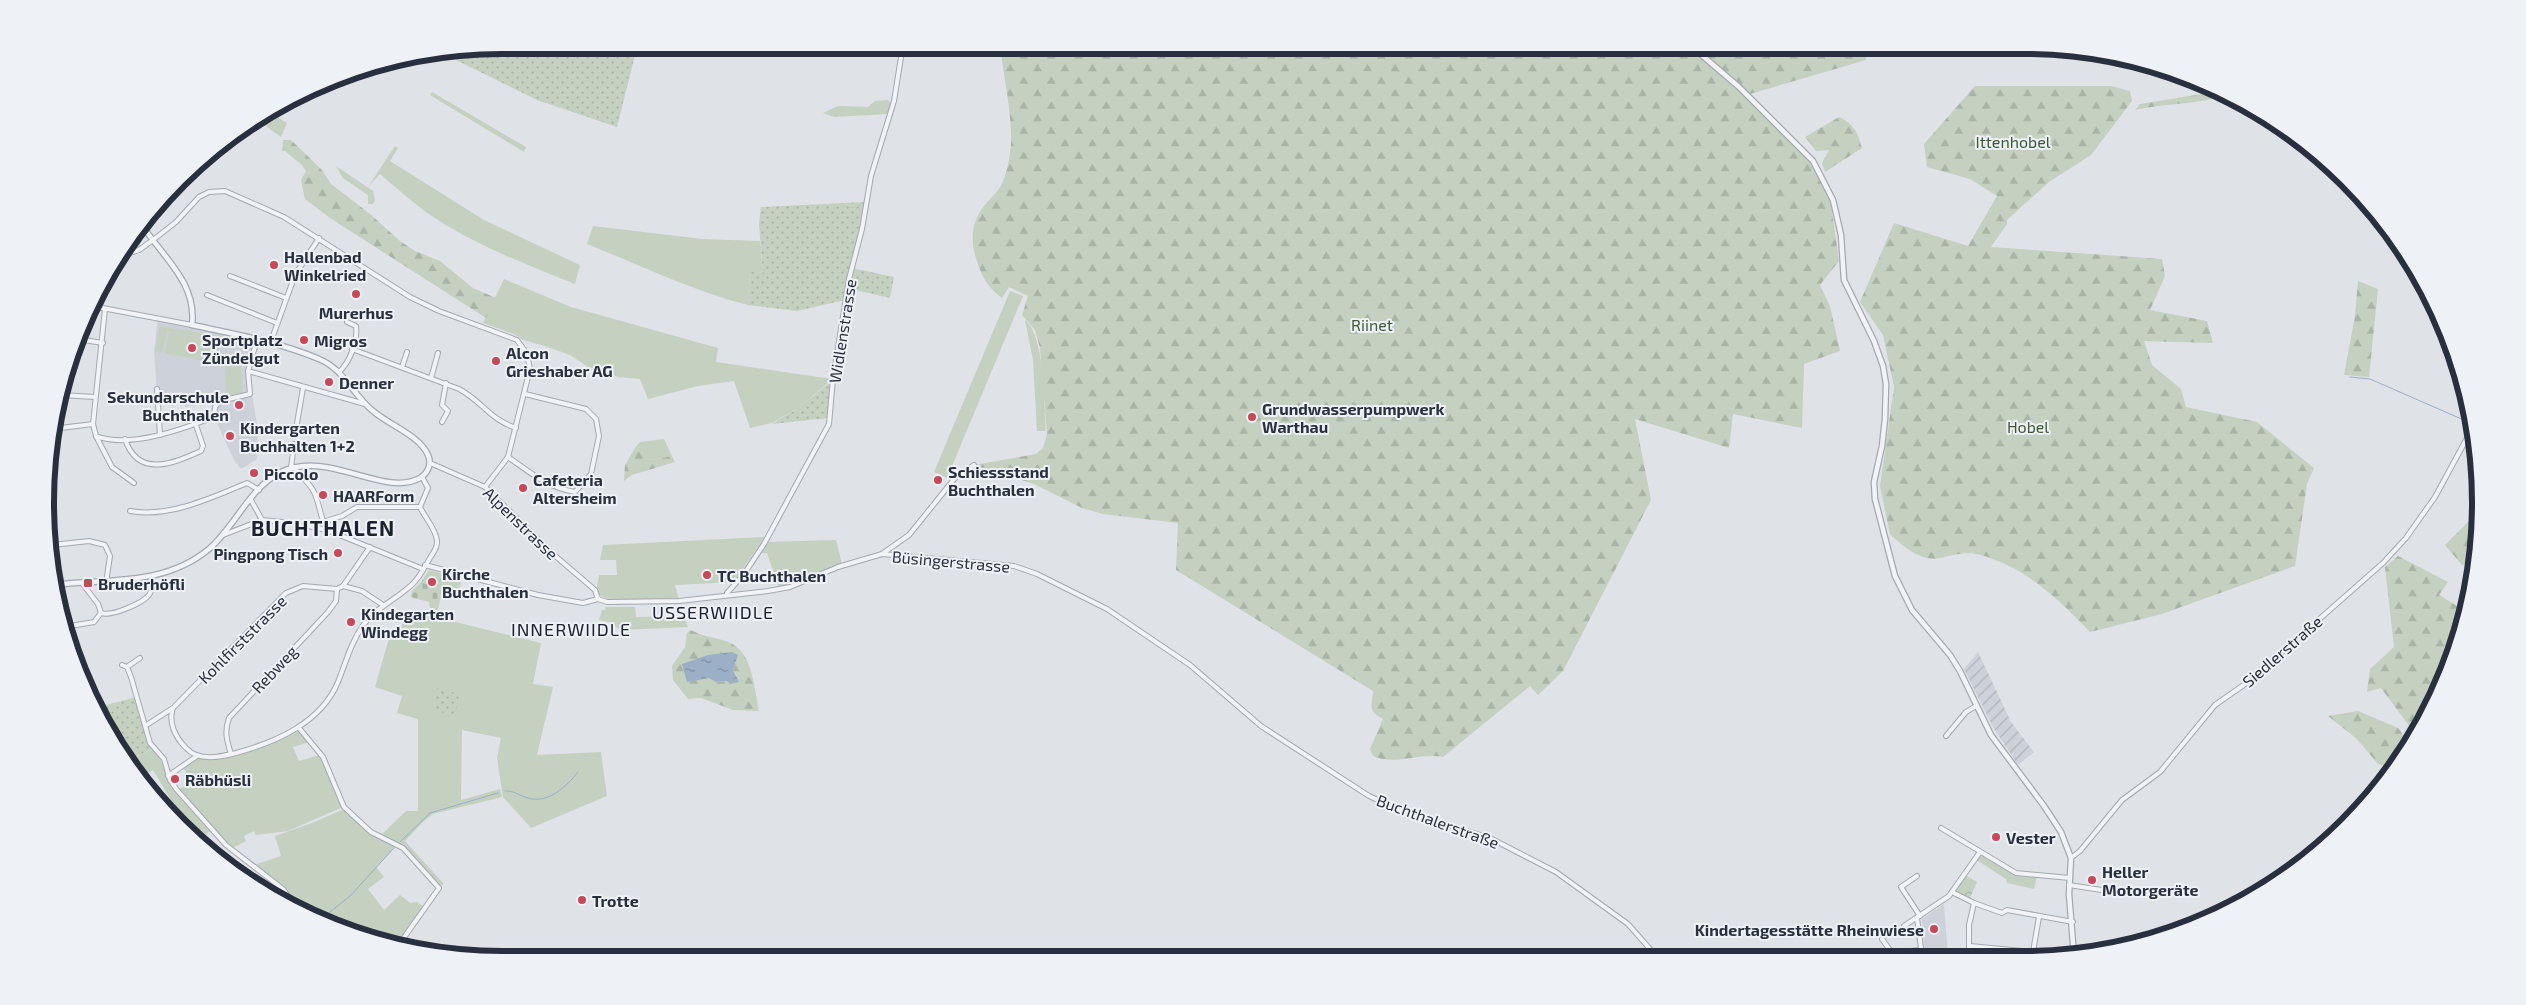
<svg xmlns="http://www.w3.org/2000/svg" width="2526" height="1005" viewBox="0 0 2526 1005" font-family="'Exo 2',sans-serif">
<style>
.built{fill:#cdd1d9}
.industrial{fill:url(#industrial-furrows)}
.grass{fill:#c4d1c0}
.forest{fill:url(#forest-firs);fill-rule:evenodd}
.cemetery{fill:url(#cemetery-stones)}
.park{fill:url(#park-crowns)}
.garden{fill:url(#garden-dots)}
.water{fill:url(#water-ripples)}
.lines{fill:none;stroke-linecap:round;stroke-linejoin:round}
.stream{stroke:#9bafc6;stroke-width:1}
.minor-casing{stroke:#a4a9b1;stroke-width:6}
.tertiary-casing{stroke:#a4a9b1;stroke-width:7}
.minor{stroke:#f1f3f6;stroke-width:4}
.tertiary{stroke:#f1f3f6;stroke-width:4.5}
.poi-dot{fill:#c84858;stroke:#eef1f5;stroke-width:2}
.labels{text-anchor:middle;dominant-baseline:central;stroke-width:4;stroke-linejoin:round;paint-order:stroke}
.park-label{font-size:16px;fill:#3c5936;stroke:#eef1f5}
.poi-label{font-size:16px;font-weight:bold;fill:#282f3e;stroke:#eef1f5;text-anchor:start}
.street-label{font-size:16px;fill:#282f3e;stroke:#eef1f5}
.neighbourhood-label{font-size:18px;letter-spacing:1px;fill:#1b212e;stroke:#eef1f5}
.district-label{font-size:21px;font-weight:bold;letter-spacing:1px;fill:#1b212e;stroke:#eef1f5}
.rim{fill:none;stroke:#282f3e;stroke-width:6}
</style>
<defs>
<pattern id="industrial-furrows" width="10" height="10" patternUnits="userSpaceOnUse" patternTransform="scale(1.25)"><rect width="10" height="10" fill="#cdd1d9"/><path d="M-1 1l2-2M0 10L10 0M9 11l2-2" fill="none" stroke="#b0b4bb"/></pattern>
<pattern id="forest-firs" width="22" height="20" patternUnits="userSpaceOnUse" patternTransform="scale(1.25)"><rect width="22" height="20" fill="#c4d1c0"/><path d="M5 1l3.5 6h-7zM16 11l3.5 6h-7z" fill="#a8b4a6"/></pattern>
<pattern id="cemetery-stones" width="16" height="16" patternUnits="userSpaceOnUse" patternTransform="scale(1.25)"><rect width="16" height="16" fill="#c4d1c0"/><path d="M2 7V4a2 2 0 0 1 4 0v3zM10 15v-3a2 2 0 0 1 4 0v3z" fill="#a8b4a6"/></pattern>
<pattern id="park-crowns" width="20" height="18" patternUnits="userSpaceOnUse" patternTransform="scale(1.25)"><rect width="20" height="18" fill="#c4d1c0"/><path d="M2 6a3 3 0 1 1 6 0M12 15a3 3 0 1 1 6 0" fill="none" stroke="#a8b4a6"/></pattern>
<pattern id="garden-dots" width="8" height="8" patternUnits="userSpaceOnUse" patternTransform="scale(1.25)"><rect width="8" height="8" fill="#c4d1c0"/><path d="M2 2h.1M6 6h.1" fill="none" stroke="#a8b4a6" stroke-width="1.8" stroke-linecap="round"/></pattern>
<pattern id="water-ripples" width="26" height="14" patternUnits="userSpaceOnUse" patternTransform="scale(1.25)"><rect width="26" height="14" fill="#9bafc6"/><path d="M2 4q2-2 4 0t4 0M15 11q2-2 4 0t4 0" fill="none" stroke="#7e8fa2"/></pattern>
</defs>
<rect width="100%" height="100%" fill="#dfe2e7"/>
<g class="built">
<path d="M158 319 257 340 248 371 258 430 257 459 241 469 234 460 214 417 211 403 185 407 182 392 157 394 154 351Z"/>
<path d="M1944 904 1948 956H1925L1922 919Z"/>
</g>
<path class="industrial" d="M1978 652 2011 722 2034 752 2018 765 1993 727 1964 669Z"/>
<g class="grass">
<path d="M647 45H715L720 49 725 45 726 50H665Z"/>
<path d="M786 45H837L841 47 842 45H901L897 49H829Z"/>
<path d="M432 92 526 147 524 152 430 95Z"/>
<path d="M888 100 891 104 888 114 834 117 823 113 838 106 868 107 875 101Z"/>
<path d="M267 111 287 123 281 137 256 119Z"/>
<path d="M395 146 398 148 390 161 484 220 580 265 575 284C531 266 487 250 446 225 422 211 401 192 380 174L368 187Z"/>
<path d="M336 166 373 191 375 200 373 204H368V195L343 178Z"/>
<path d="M593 226 702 239 760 241 763 273 750 271 748 305C692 291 640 265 587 244Z"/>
<path d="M504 279 571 307 718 348 716 362 832 379 800 407 772 423 750 428 734 381 698 386 648 399 640 379 618 377 588 367 570 355 545 346 523 340 514 334 483 323Z"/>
<path d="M1010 291 1023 296 947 478 934 472Z"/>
<path d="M1025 320C1045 335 1044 405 1046 431H1037L1033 360Z"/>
<path d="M160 326 230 338V342L167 331 162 353 155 351Z"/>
<path d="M169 332 220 341 216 363 165 354Z"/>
<path d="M241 365 243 394 226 395 225 366Z"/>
<path d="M664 439 672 456 652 460 647 459 642 452 635 448 640 442Z"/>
<path d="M765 537 734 582 675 585 679 599C665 601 607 605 599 594L597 587 599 575H617L616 560H600L603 545Z"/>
<path d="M836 540 842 564 779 588 767 553H760L767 542Z"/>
<path d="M605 607H635L636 617 684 616 688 627 621 630 609 622 599 620 602 610H605Z"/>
<path d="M406 610 439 611V618L541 643 533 684 553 687 537 755 601 752 607 796 531 828 503 797 497 758 501 738 462 730 461 800 500 789 502 797 433 814 423 822 405 841 444 884 440 886 401 845 380 836 406 811H418V719L397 713 402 696 375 687 391 631 400 633Z"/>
<path d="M299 731 309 742 293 747 299 761 319 755 343 807 288 831 256 835 254 831 244 836 246 841 231 849 211 830 200 840 184 822 153 770 141 777 127 761 153 749C164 762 167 777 176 791L192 782 183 767 197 758C231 765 268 744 299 731Z"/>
<path d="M344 809 369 832 396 846 376 867 384 877 368 889 384 910 400 895 410 903 417 902 424 907 397 946 384 944 303 914V905L296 904 286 889 254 865 281 856 275 836 312 823Z"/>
<path d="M1980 852 2016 873 2037 876 2034 889 2007 883 2006 879 1975 859Z"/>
</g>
<g class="forest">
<path d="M1000 45H1865L1866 60 1743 96 1813 161 1830 198 1839 261 1820 285 1830 306 1840 351 1804 364 1802 428 1733 414 1729 448 1635 419 1651 500 1563 671 1538 695 1530 686 1443 757C1420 752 1395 766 1373 756L1370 749 1383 719C1367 710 1372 708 1373 691L1176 570 1178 523 1103 514 1082 508 1034 484 974 465 1036 454 1043 448 1047 434 1040 348 1035 330 1022 315 1028 296 1009 287 1002 298C988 287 982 278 977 261 970 243 971 222 984 206 988 200 995 195 999 189 1005 180 1009 163 1010 152 1015 126 1003 74 1000 45Z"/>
<path d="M1975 86H2111L2130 91 2132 101 2091 155 2049 182 2007 220V224L1991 247 2162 259 2165 276 2150 310 2207 321 2213 343 2144 341 2152 365 2181 389 2186 407 2257 422 2314 468 2307 484 2295 566 2162 614 2090 632C2059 599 2026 568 1981 555 1965 551 1955 555 1940 558 1920 562 1903 546 1890 534L1880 486 1894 387 1883 335 1860 302 1894 223 1968 246 1997 196 1970 179 1927 167 1924 144Z"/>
<path d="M2221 91 2229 94C2199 105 2166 103 2135 110L2140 104Z"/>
<path d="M1839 117C1854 124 1858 133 1862 148L1825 172 1822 163 1829 150 1816 151 1805 137Z"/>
<path d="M283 140H291L322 170 331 184 370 214 400 241 415 251 440 261 473 288 496 298 486 318 330 218 305 199 301 180 306 171 302 165 285 151H282Z"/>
<path d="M2358 281 2378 289 2369 377 2344 375 2355 316Z"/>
<path d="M635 448 642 452 647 459 652 460 672 456 675 462 632 475 624 481 625 465Z"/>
<path d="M2479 511 2480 533 2475 561 2462 565 2445 545Z"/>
<path d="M2398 556 2448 582 2439 595 2467 612 2465 621 2416 735 2381 688 2367 692 2370 669 2394 647 2385 567Z"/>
<path d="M691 630C703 637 715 637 728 642 753 651 754 688 759 711L733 710 701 698 688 699 673 680 672 666 685 647 687 633ZM738 655 733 670 737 676 727 681 716 682 710 678Z"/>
<path d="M2358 711 2398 728 2410 744 2390 768 2378 764 2357 739 2328 716Z"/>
</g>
<path class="cemetery" d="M421 582 442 590 438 610H430L429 602 410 597 412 591Z"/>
<g class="park">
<path d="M429 570 462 579 457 595 421 582Z"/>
<path d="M1965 875 1977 882 1969 900 1955 890Z"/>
</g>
<g class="garden">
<path d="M503 45 633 46 636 51 617 127 537 100 456 60 461 52Z"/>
<path d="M865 202C860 235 848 267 845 300L797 311 748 305 750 271 763 273 759 224 761 207Z"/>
<path d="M852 268 894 277 890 298 847 288Z"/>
<path d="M830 382 828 418 772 424 800 407Z"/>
<path d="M437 688 459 694 456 716 433 710Z"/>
<path d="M136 697 153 749 126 761 96 708Z"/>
</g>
<path class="water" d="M732 652 738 655 733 670 739 682 730 684 727 681 716 682 709 678 687 682 682 664 708 655Z"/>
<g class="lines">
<g class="stream">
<path d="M2350 377 2370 379 2473 424"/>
<path d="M505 791C513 790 520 796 528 798 548 804 566 787 578 772"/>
<path d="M400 842 430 813 498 793"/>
<path d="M324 922 330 912 350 896 394 848"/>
</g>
<g class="minor-casing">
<g id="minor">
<path d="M121 256 139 250 153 240 176 222 199 197 209 192 225 191 284 217 410 297 439 311 517 340 527 354 530 369 508 457 485 487"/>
<path d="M230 276 286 298"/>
<path d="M207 295 277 323"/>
<path d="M92 306 192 325"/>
<path d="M105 309 93 424 96 436C129 449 183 429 214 417L215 407 220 401 250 394 248 371 257 340"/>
<path d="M77 339 103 343"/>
<path d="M270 344 295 275 319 238"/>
<path d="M352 349 459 389C482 401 489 419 516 428"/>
<path d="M402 367 407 352"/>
<path d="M248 371 365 404"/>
<path d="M339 372C350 362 358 341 356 326L347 322"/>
<path d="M431 378 438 353"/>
<path d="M157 389 160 435"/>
<path d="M60 395 95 397"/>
<path d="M442 422 448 411 442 405 446 383"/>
<path d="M52 429 93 424"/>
<path d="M296 429 303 388"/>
<path d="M96 436 112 467 134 483"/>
<path d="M125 439C138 479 174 463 201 451L203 446 196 425"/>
<path d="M508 457C531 473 546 487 575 492L591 474 599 436 596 419 586 409 525 394"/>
<path d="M430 463 485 487 553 554 595 590 598 599"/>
<path d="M294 467C300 476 310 483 314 492 320 504 320 518 327 530"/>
<path d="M291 468 294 444"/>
<path d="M251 500 262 520"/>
<path d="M130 511C169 518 211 498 247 483L259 490"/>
<path d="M323 522 342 516 357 507H420"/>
<path d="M308 526 327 530 423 569"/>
<path d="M223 535 262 520 282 522"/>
<path d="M52 545 89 541 105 545 110 556 106 583"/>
<path d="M882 554 909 535 955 478 974 465"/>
<path d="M425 565 538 595 583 603 598 599 607 602 679 601 768 591 790 587 838 567 882 554 1014 566 1037 574 1107 609 1190 665 1261 726 1369 796 1404 812 1490 838 1556 872 1628 924 1657 957"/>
<path d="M82 583 98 604 101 613"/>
<path d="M343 586 370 547"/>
<path d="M727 593 744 574 764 544 829 424 833 379 849 279 862 229 871 176 894 101 903 45"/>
<path d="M383 605 362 591 343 586 337 589 303 586 286 593 173 708C168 722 175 737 186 748 199 762 220 757 236 753 276 742 321 723 338 682 346 662 351 642 364 624 376 608 393 601 408 588 418 581 424 568 430 558 433 553 438 547 437 541 436 529 425 518 420 507L428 488 422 477"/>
<path d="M101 613C111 617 143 603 149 595 153 590 152 582 151 576"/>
<path d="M64 627 94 622 101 613"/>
<path d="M122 665 127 667 131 677 150 743 164 759 170 780 177 790 226 845 283 889 299 912"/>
<path d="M127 667 140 658"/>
<path d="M145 726 173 708"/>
<path d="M299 728 323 757 344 807 371 832 403 848 439 888 398 946"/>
<path d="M1946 736 1966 712 1976 706"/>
<path d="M231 754C227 741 224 732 229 718L328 612 336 601 337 589"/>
<path d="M168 776 197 756"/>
<path d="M1941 828 2016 873 2070 878"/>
<path d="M2071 858 2080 851 2122 800 2160 772 2215 705 2248 682 2383 563 2406 538 2435 497 2473 427"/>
<path d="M1917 876 1901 887 1920 916"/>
<path d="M2069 885 2108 891 2144 890"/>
<path d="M1952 892 1974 903 2002 913 2007 910 2073 922"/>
<path d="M275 897 285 892"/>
<path d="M1917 918 1922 956"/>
<path d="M1904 926 1949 896 1980 852"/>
<path d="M1882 939 1892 953"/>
<path d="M1970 946 2033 952 2039 917"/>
<path d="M1859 956 1860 957"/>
<path d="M1954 956 1964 954 1969 949V925L1974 903"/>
<path d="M1888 957 1892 953 1920 950"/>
</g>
</g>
<g class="tertiary-casing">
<g id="tertiary">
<path d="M1690 45 1739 87 1813 161 1833 200 1841 235 1844 280 1874 341 1883 366 1886 384 1885 419 1882 446 1874 482 1875 499 1895 576 1912 610 1950 655 1960 671 1991 735 2044 806 2061 832 2071 858 2069 894 2074 956"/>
<path d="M54 585C107 578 163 587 209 549 235 527 249 488 281 472 328 449 384 498 420 478 428 473 432 464 428 455 419 435 389 425 373 411 353 395 344 369 319 359 279 342 234 334 192 325 197 284 165 259 144 228"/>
</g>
</g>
<use href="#minor" class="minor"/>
<use href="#tertiary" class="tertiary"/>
</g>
<g class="poi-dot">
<circle cx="274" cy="265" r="5"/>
<circle cx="356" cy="294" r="5"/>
<circle cx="304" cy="340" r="5"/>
<circle cx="192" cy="348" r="5"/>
<circle cx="496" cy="361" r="5"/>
<circle cx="329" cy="382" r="5"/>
<circle cx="239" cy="405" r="5"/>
<circle cx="1252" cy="417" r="5"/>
<circle cx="230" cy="436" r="5"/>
<circle cx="254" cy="473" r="5"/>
<circle cx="938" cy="480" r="5"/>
<circle cx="523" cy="488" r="5"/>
<circle cx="323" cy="495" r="5"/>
<circle cx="338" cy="553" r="5"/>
<circle cx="707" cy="575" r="5"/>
<circle cx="432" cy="582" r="5"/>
<rect x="83" y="578" width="10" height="10" rx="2.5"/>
<circle cx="351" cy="622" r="5"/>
<circle cx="175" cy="779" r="5"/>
<circle cx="1996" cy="837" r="5"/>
<circle cx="2092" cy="880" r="5"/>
<circle cx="582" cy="900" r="5"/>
<circle cx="1934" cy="929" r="5"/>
</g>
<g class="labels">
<g class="park-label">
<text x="2013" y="141">Ittenhobel</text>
<text x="1372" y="324">Riinet</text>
<text x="2028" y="426">Hobel</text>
</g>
<g class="poi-label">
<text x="284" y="256">Hallenbad<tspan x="284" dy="18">Winkelried</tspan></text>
<text x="356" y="312" text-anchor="middle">Murerhus</text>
<text x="202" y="339">Sportplatz<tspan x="202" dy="18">Zündelgut</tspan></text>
<text x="314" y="340">Migros</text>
<text x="506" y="352">Alcon<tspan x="506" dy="18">Grieshaber AG</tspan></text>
<text x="339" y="382">Denner</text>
<text x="229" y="396" text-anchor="end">Sekundarschule<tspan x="229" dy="18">Buchthalen</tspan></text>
<text x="1262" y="408">Grundwasserpumpwerk<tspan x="1262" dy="18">Warthau</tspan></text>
<text x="240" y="427">Kindergarten<tspan x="240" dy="18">Buchhalten 1+2</tspan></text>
<text x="948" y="471">Schiessstand<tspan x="948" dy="18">Buchthalen</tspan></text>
<text x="264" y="473">Piccolo</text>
<text x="533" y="479">Cafeteria<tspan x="533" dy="18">Altersheim</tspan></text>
<text x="333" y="495">HAARForm</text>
<text x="328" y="553" text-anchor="end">Pingpong Tisch</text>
<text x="442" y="573">Kirche<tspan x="442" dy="18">Buchthalen</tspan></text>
<text x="717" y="575">TC Buchthalen</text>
<text x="98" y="583">Bruderhöfli</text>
<text x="361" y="613">Kindegarten<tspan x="361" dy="18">Windegg</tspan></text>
<text x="185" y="779">Räbhüsli</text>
<text x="2006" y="837">Vester</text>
<text x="2102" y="871">Heller<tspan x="2102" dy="18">Motorgeräte</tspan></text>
<text x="592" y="900">Trotte</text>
<text x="1924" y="929" text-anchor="end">Kindertagesstätte Rheinwiese</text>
</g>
<g class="street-label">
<text transform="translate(842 331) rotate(-81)">Widlenstrasse</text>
<text transform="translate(521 523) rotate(44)">Alpenstrasse</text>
<text transform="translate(951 561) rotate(5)">Büsingerstrasse</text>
<text transform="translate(242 639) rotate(-45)">Kohlfirststrasse</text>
<text transform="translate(2282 651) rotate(-41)">Siedlerstraße</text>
<text transform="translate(274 669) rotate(-47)">Rebweg</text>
<text transform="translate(1438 821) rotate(20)">Buchthalerstraße</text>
</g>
<g class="neighbourhood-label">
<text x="713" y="612">USSERWIIDLE</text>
<text x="571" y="629">INNERWIIDLE</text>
</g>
<g class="district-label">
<text x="323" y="527">BUCHTHALEN</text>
</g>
</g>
<path d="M0 0H2526V1005H0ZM502 54H2024A448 448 0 0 1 2472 502V503A448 448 0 0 1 2024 951H502A448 448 0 0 1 54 503V502A448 448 0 0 1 502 54Z" fill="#eef1f5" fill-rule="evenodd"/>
<path class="rim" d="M502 54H2024A448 448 0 0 1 2472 502V503A448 448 0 0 1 2024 951H502A448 448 0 0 1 54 503V502A448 448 0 0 1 502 54Z"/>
</svg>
